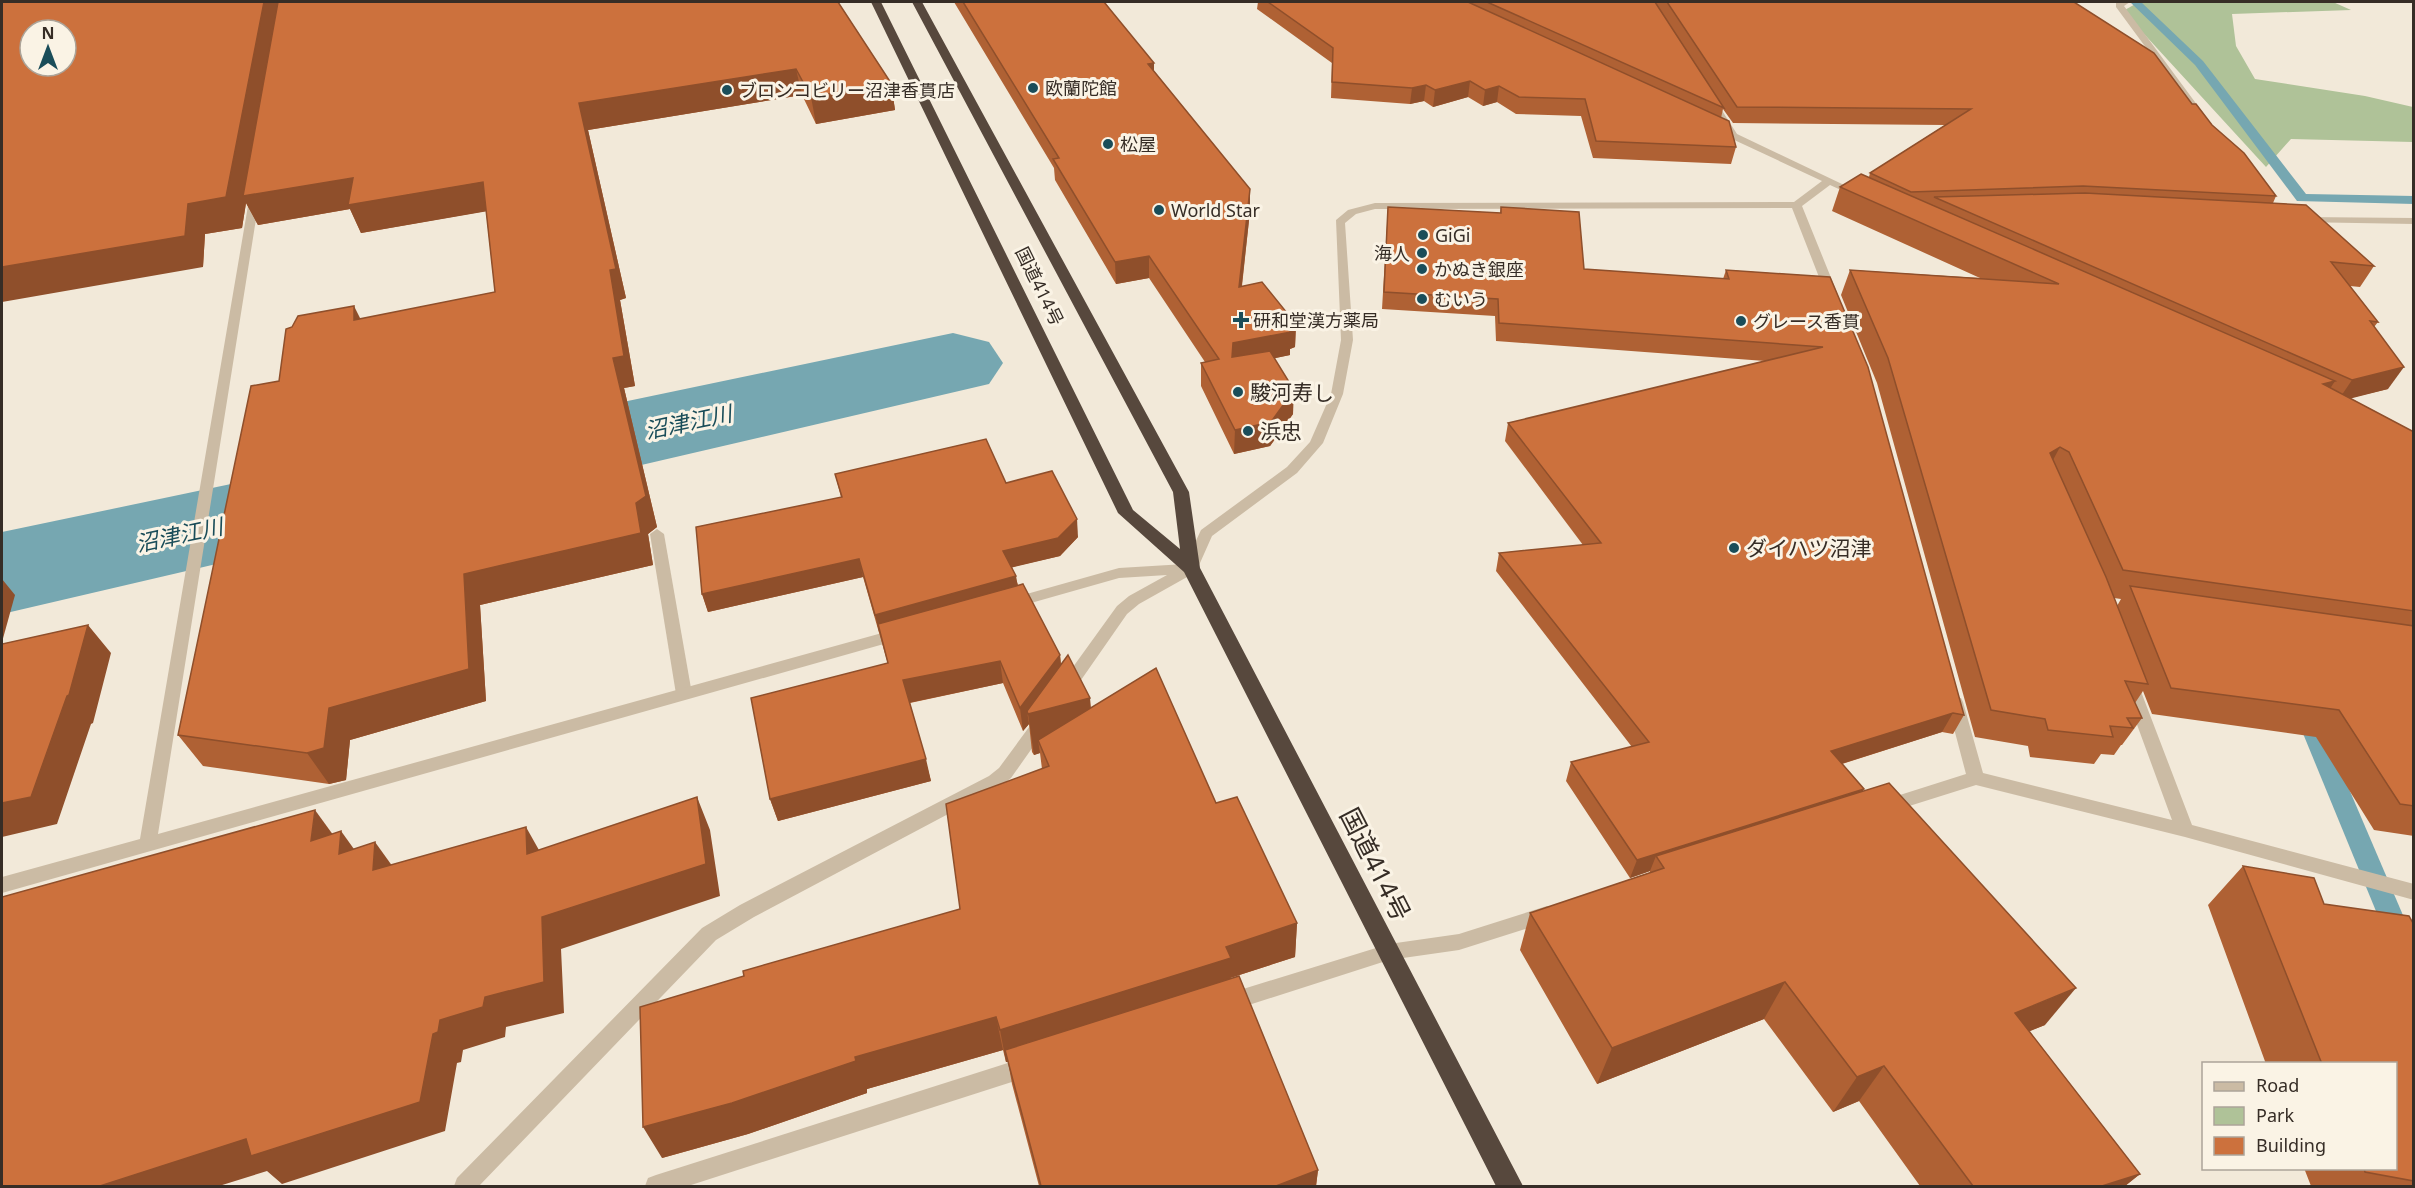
<svg xmlns="http://www.w3.org/2000/svg" width="2415" height="1188" viewBox="0 0 2415 1188" font-family="'Noto Sans','Noto Sans JP',sans-serif">
<style>
.green{fill:#afc298}
.lines{fill:none;stroke-linecap:round;stroke-linejoin:round}
.stream{fill:#76a7b1;fill-rule:evenodd}
.river{fill:#76a7b1;fill-rule:evenodd}
.lane{fill:#cbbba4;fill-rule:evenodd}
.street{fill:#cbbba4;fill-rule:evenodd}
.highway{fill:#57483d;fill-rule:evenodd}
.wall{fill:#af6134;fill-rule:evenodd}
.shaded-wall{fill:#8f4f2b}
.building{fill:#cc713d;stroke:#8f4f2b;stroke-width:1.5;fill-rule:evenodd}
.poi-dot{fill:#1a4d59;stroke:#faf3e5;stroke-width:2}
.labels{text-anchor:middle;dominant-baseline:central;stroke-width:6;stroke-linejoin:round;paint-order:stroke}
.far-poi-label{font-size:18px;fill:#362d26;stroke:#faf3e5;text-anchor:start}
.far-street-label{font-size:18px;fill:#362d26;stroke:#faf3e5}
.poi-label{font-size:21px;fill:#362d26;stroke:#faf3e5;text-anchor:start}
.water-label{font-size:22px;font-style:italic;fill:#1a4d59;stroke:#faf3e5}
.near-street-label{font-size:26px;fill:#362d26;stroke:#faf3e5}
</style>
<rect width="100%" height="100%" fill="#f2e9d9"/>
<path class="green" d="M2139 2H2333L2351 10 2232 14 2236 46 2255 79 2365 96 2413 107V142L2291 139 2266 167 2123 11Z"/>
<g class="lines">
<g class="stream">
<path d="M2130 2H2141L2203 61 2306 194 2414 196V204L2297 201 2195 65Z"/>
<path d="M2306 706 2314 708 2317 714 2414 941V983L2405 980 2401 972 2295 714 2298 708Z"/>
</g>
<path class="river" d="M953 333 989 342 1003 363 989 384 2 614V532Z"/>
<path class="lane" d="M657 529 664 534 692 694 690 698H678L676 694 650 534Z"/>
<g class="street">
<path d="M2120 2H2130L2124 6 2206 117V121H2200L2116 7V3Z"/>
<path d="M1711 97 1714 98 1737 134 1863 194 1854 196 1830 185 1802 206 1838 295 1836 297H1828L1826 295 1792 208 1375 209 1356 214 1345 223 1353 340 1343 394 1323 443 1297 473 1212 536 1196 572 1139 604 1127 614 1072 693H1060L1058 689 1060 685 1117 606 1129 596 1167 575 1119 578 1010 609 1002 604 1005 600 1119 568 1185 564 1201 530 1287 467 1310 442 1331 394 1341 340 1336 220 1348 210 1375 203 1794 202 1822 181 1730 138 1706 100Z"/>
<path d="M255 191 260 194 158 834 900 628 905 630 908 634 905 638 2 893V877L140 839 250 194Z"/>
<path d="M2303 217 2414 218V224L2299 222V218Z"/>
<path d="M2129 675 2135 677 2137 681 2192 825 2414 884V900L2185 837 1976 785 1887 813 1881 811 1878 806 1881 801 1966 774 1947 702 1949 698H1961L1963 702 1983 773 2172 820 2121 681 2123 677Z"/>
<path d="M1041 717 1047 719 1049 723 1047 727 1011 778 1001 786 754 917 716 940 479 1186H454L457 1178 702 928 740 905 989 776 999 768 1035 719Z"/>
<path d="M1547 906 1554 908 1556 914 1554 920 1459 950 1389 960 1227 1012 1220 1009 1217 1003 1220 997 1227 994 1389 944 1459 934Z"/>
<path d="M1027 1057 1034 1060 1037 1067 1034 1074 1027 1077 688 1186H645L648 1178 656 1175Z"/>
</g>
<path class="highway" d="M871 2H881L1133 510 1180 549 1173 492 912 2H922L1189 492 1200 568 1523 1186H1496L1184 572 1118 513Z"/>
</g>
<g class="wall">
<path d="M2 2H838L891 83 895 110 816 124 802 95 588 130 626 298 620 300 635 386 624 388 657 527 648 534 653 565 480 605 486 701 350 740 346 780 329 784 203 766 178 735 279 381 360 319 495 292 486 211 361 233 350 209 258 225 246 203 242 228 205 234 203 267Z"/>
<path d="M954 2H1105L1154 71 1250 189V211L1242 286 1296 324 1295 347 1290 349V355L1275 358 1293 414 1270 446 1234 454 1201 386V363L1205 362 1149 278 1116 284 1055 180 1054 168Z"/>
<path d="M1258 2H2074L2192 104 2212 125 2276 196 2273 203 2374 266 2360 287 2350 286 2378 322 2374 327 2388 389 2350 398 2414 432V836L2374 830 2316 737 2152 714 2143 691 2135 703 2142 718 2122 745H2121L2114 755 2101 754 2094 764 2030 757 2028 746 1975 737 1877 383 1841 295 1850 270 1980 278 1832 211 1840 187 1869 177 1870 173 1945 125 1733 123 1723 109 1721 118 1736 147 1731 164 1593 158 1581 116 1516 114 1497 102 1483 106 1468 97 1433 107 1424 101 1410 104 1331 98 1332 63 1257 9ZM2114 598 2121 599 2117 606Z"/>
<path d="M1388 207 1500 213 1501 207 1584 269 1723 279 1726 270 1830 277 1964 715 1953 734 1942 732 1842 764 1864 789 1863 791 2045 1025 2029 1031 2140 1174 2125 1186H1920L1859 1101 1833 1112 1764 1019 1597 1084 1520 950 1530 913 1650 873V871L1630 878 1566 781 1571 762 1632 747 1496 571 1499 553 1583 545 1505 441 1508 423 1765 361 1496 341 1495 316 1382 309Z"/>
<path d="M835 474 1006 483 1078 537 1060 556 1012 567 1018 585 1060 655 1061 664 1091 708 1216 803 1297 923 1295 957 1230 978V979L1318 1170 1316 1186H1039L1012 1084 1008 1062H1006L1003 1050 867 1089V1093L748 1134 662 1158 744 976 960 909 1042 769 1040 753 1034 755 1032 752 1029 724 1023 731 1003 683 910 703 931 781 778 821 770 799 888 664 863 577 708 612 702 594 841 497Z"/>
<path d="M2243 866 2324 904 2414 925V1186H2311L2304 1168H2396V1064H2266L2208 905Z"/>
</g>
<g class="shaded-wall">
<path d="M264 2H278L353 178 483 182 494 210 361 233 350 209 258 225 246 203 242 228 205 234 203 267 2 302V267L188 204Z"/>
<path d="M1154 63V83L1148 64Z"/>
<path d="M796 69 802 95 588 130 626 298 620 300 635 386 624 388 657 527 648 534 653 565 480 605 486 701 350 740 346 780 329 784 307 753 329 708 464 574 613 358 579 103Z"/>
<path d="M1470 81 1468 97 1433 107 1435 90Z"/>
<path d="M891 83 895 110 816 124 811 97Z"/>
<path d="M1426 85 1424 101 1410 104 1412 88Z"/>
<path d="M1499 86 1497 102 1483 106 1485 90Z"/>
<path d="M1250 189V211L1239 310V287Z"/>
<path d="M1149 256V278L1116 284 1115 262Z"/>
<path d="M354 306 369 336 354 320Z"/>
<path d="M1296 324 1295 347 1290 349V355L1233 367 1232 357 1233 343Z"/>
<path d="M2404 367 2388 389 2337 402 2352 380Z"/>
<path d="M2335 381 2318 407 2323 384Z"/>
<path d="M1294 390 1293 414 1270 446 1234 454 1235 430Z"/>
<path d="M2060 447 2046 473 2050 453Z"/>
<path d="M1077 519 1078 537 1060 556 1006 569 1003 551Z"/>
<path d="M859 559 863 577 708 612 702 594Z"/>
<path d="M1016 576 1019 593 879 632 875 615Z"/>
<path d="M2 579 15 595 2 642Z"/>
<path d="M88 625 111 653 93 723 91 724 57 824 2 837V803Z"/>
<path d="M1060 655 1062 678 1090 698 1094 739 1038 740 1040 753 1034 755 1028 714 1027 711 1029 724 1023 731 1020 708Z"/>
<path d="M1000 661 1003 683 908 703 903 680Z"/>
<path d="M1953 713 1942 732 1822 770 1831 751Z"/>
<path d="M926 759 931 781 778 821 770 799Z"/>
<path d="M1864 789 1855 807 1656 856 1650 871 1630 878 1637 860Z"/>
<path d="M697 797 710 830 720 896 561 949 564 1013 506 1027 505 1037 463 1050 461 1062 457 1063 445 1131 282 1184 267 1171 219 1186H100L433 1034 440 1020 485 997 542 917Z"/>
<path d="M315 810 339 843 311 841Z"/>
<path d="M526 827 544 859 527 854Z"/>
<path d="M341 831 364 863 339 854Z"/>
<path d="M375 842 398 874 373 870Z"/>
<path d="M1297 923 1295 957 1230 978V992L1005 1050 1008 1062H1006L1000 1030 1226 947Z"/>
<path d="M1785 982 1764 1019 1597 1084 1612 1048Z"/>
<path d="M2076 988 2045 1025 1986 1049 2015 1013Z"/>
<path d="M996 1017 1003 1050 867 1089V1093L748 1134 662 1158 643 1127 855 1057Z"/>
<path d="M1884 1066 1859 1101 1833 1112 1857 1077Z"/>
<path d="M1318 1170 1316 1186H1276Z"/>
<path d="M2140 1174 2125 1186H2102Z"/>
</g>
<g class="building">
<path d="M2 2H264L226 197 188 204 185 236 2 267ZM30 30H66V66H30Z"/>
<path d="M278 2H838L891 83 811 97 796 69 579 103 616 269 610 270 624 356 613 358 646 496 636 503 641 533 464 574 469 669 329 708 324 748 307 753 178 735 251 386 279 381 286 329 292 327 298 316 354 306V320L495 292 483 182 348 205 353 178 243 196Z"/>
<path d="M963 2H1104L1154 63 1148 64 1250 189 1239 287 1262 282 1296 324 1286 327 1291 332 1233 343 1232 357 1270 351 1294 390 1271 422 1235 430 1201 363 1219 359 1149 256 1115 262 1053 159 1059 158Z"/>
<path d="M1268 2H1468L1729 121 1736 147 1596 141 1585 99 1519 97 1499 86 1485 90 1470 81 1435 90 1426 85 1412 88 1332 82 1333 48Z"/>
<path d="M1487 2H1655L1724 108Z"/>
<path d="M1667 2H2074L2154 53 2192 104H2196L2212 125 2244 153 2276 196 2083 186 1911 192 1870 173 1971 109 1737 107Z"/>
<path d="M1861 174 2335 381 2323 384 2414 432V611L2123 570 2069 452 2060 447 2050 453 2106 577 2148 684 2125 681 2142 718H2127L2133 728 2110 726 2113 737 2048 730 2045 719 1991 710 1888 358 1850 270 2059 284 1840 187Z"/>
<path d="M2085 193 2306 205 2374 266 2331 262 2378 322 2370 321 2404 367 2352 380 1934 197Z"/>
<path d="M1388 207 1501 213V207L1579 212 1584 269 1729 279 1726 270 1830 277 1868 367 1964 715 1953 713 1831 751 1864 789 1637 860 1571 762 1649 742 1499 553 1601 543 1508 423 1823 347 1499 323 1498 299 1384 292Z"/>
<path d="M986 439 1006 483 1052 471 1077 519 1058 538 1003 551 1016 576 875 615 859 559 702 594 696 527 842 497 835 474Z"/>
<path d="M1023 584 1060 655 1020 708 1000 661 903 680 926 759 770 799 751 698 888 663 878 624Z"/>
<path d="M2130 586 2414 626V806L2400 804 2339 710 2171 688Z"/>
<path d="M88 625 69 695 67 696 31 797 2 803V644Z"/>
<path d="M1068 655 1090 698 1028 714 1027 711Z"/>
<path d="M1156 668 1216 803 1237 797 1297 923 1226 947 1231 958 1000 1030 996 1017 855 1057 856 1061 732 1103 643 1127 640 1007 744 976 743 971 960 909 946 804 1049 766 1038 740Z"/>
<path d="M1889 783 2076 988 2015 1013 2140 1174 2102 1186H1973L1884 1066 1857 1077 1785 982 1612 1048 1530 913 1664 868 1656 856Z"/>
<path d="M697 797 706 864 542 917 544 982 485 997 483 1007 440 1020 438 1032 433 1034 420 1102 251 1156 246 1139 100 1186H2V897L315 810 311 841 341 831 339 854 375 842 373 870 526 827 527 854Z"/>
<path d="M2243 866 2314 878 2324 904 2409 916 2414 925V1181L2365 1172 2364 1168H2396V1064H2322Z"/>
<path d="M1239 976 1318 1170 1276 1186H1041L1005 1050Z"/>
</g>
<g class="poi-dot">
<circle cx="1033" cy="88" r="6"/>
<circle cx="727" cy="90" r="6"/>
<circle cx="1108" cy="144" r="6"/>
<circle cx="1159" cy="210" r="6"/>
<circle cx="1423" cy="235" r="6"/>
<circle cx="1422" cy="253" r="6"/>
<circle cx="1422" cy="269" r="6"/>
<circle cx="1422" cy="299" r="6"/>
<path d="M1238 311h6v6h6v6h-6v6h-6v-6h-6v-6h6z"/>
<circle cx="1741" cy="321" r="6"/>
<circle cx="1238" cy="392" r="6"/>
<circle cx="1248" cy="431" r="6"/>
<circle cx="1734" cy="548" r="6"/>
</g>
<g class="labels">
<g class="far-poi-label">
<text x="1045" y="88">欧蘭陀館</text>
<text x="739" y="90">ブロンコビリー沼津香貫店</text>
<text x="1120" y="144">松屋</text>
<text x="1171" y="210">World Star</text>
<text x="1435" y="235">GiGi</text>
<text x="1410" y="253" text-anchor="end">海人</text>
<text x="1434" y="269">かぬき銀座</text>
<text x="1434" y="299">むいう</text>
<text x="1253" y="320">研和堂漢方薬局</text>
<text x="1753" y="321">グレース香貫</text>
</g>
<g class="far-street-label">
<text transform="translate(1040 286) rotate(64)">国道414号</text>
</g>
<g class="poi-label">
<text x="1250" y="392">駿河寿し</text>
<text x="1260" y="431">浜忠</text>
<text x="1746" y="548">ダイハツ沼津</text>
</g>
<g class="water-label">
<text transform="translate(688 421) rotate(-12)">沼津江川</text>
<text transform="translate(179 534) rotate(-12)">沼津江川</text>
</g>
<g class="near-street-label">
<text transform="translate(1376 864) rotate(63)">国道414号</text>
</g>
</g>
<rect width="2415" height="1188" fill="none" stroke="#362d26" stroke-width="6"/>
<rect x="2202" y="1062" width="195" height="108" fill="#faf3e5" stroke="#aca499" stroke-width="1.5"/>
<rect x="2214" y="1082" width="30" height="9" fill="#cbbba4" stroke="#aca499" stroke-width="1.5"/>
<text x="2256" y="1092" font-size="18" fill="#362d26">Road</text>
<rect x="2214" y="1107" width="30" height="18" fill="#afc298" stroke="#aca499" stroke-width="1.5"/>
<text x="2256" y="1122" font-size="18" fill="#362d26">Park</text>
<rect x="2214" y="1137" width="30" height="18" fill="#cc713d" stroke="#aca499" stroke-width="1.5"/>
<text x="2256" y="1152" font-size="18" fill="#362d26">Building</text>
<g transform="translate(48 48)"><circle r="28" fill="#faf3e5" stroke="#aca499" stroke-width="1.5"/>
<path d="M0-4.5L10 22L0 15L-10 22Z" fill="#1a4d59"/>
<text y="-9" font-size="16" font-weight="bold" text-anchor="middle" fill="#362d26">N</text>
</g>
</svg>
